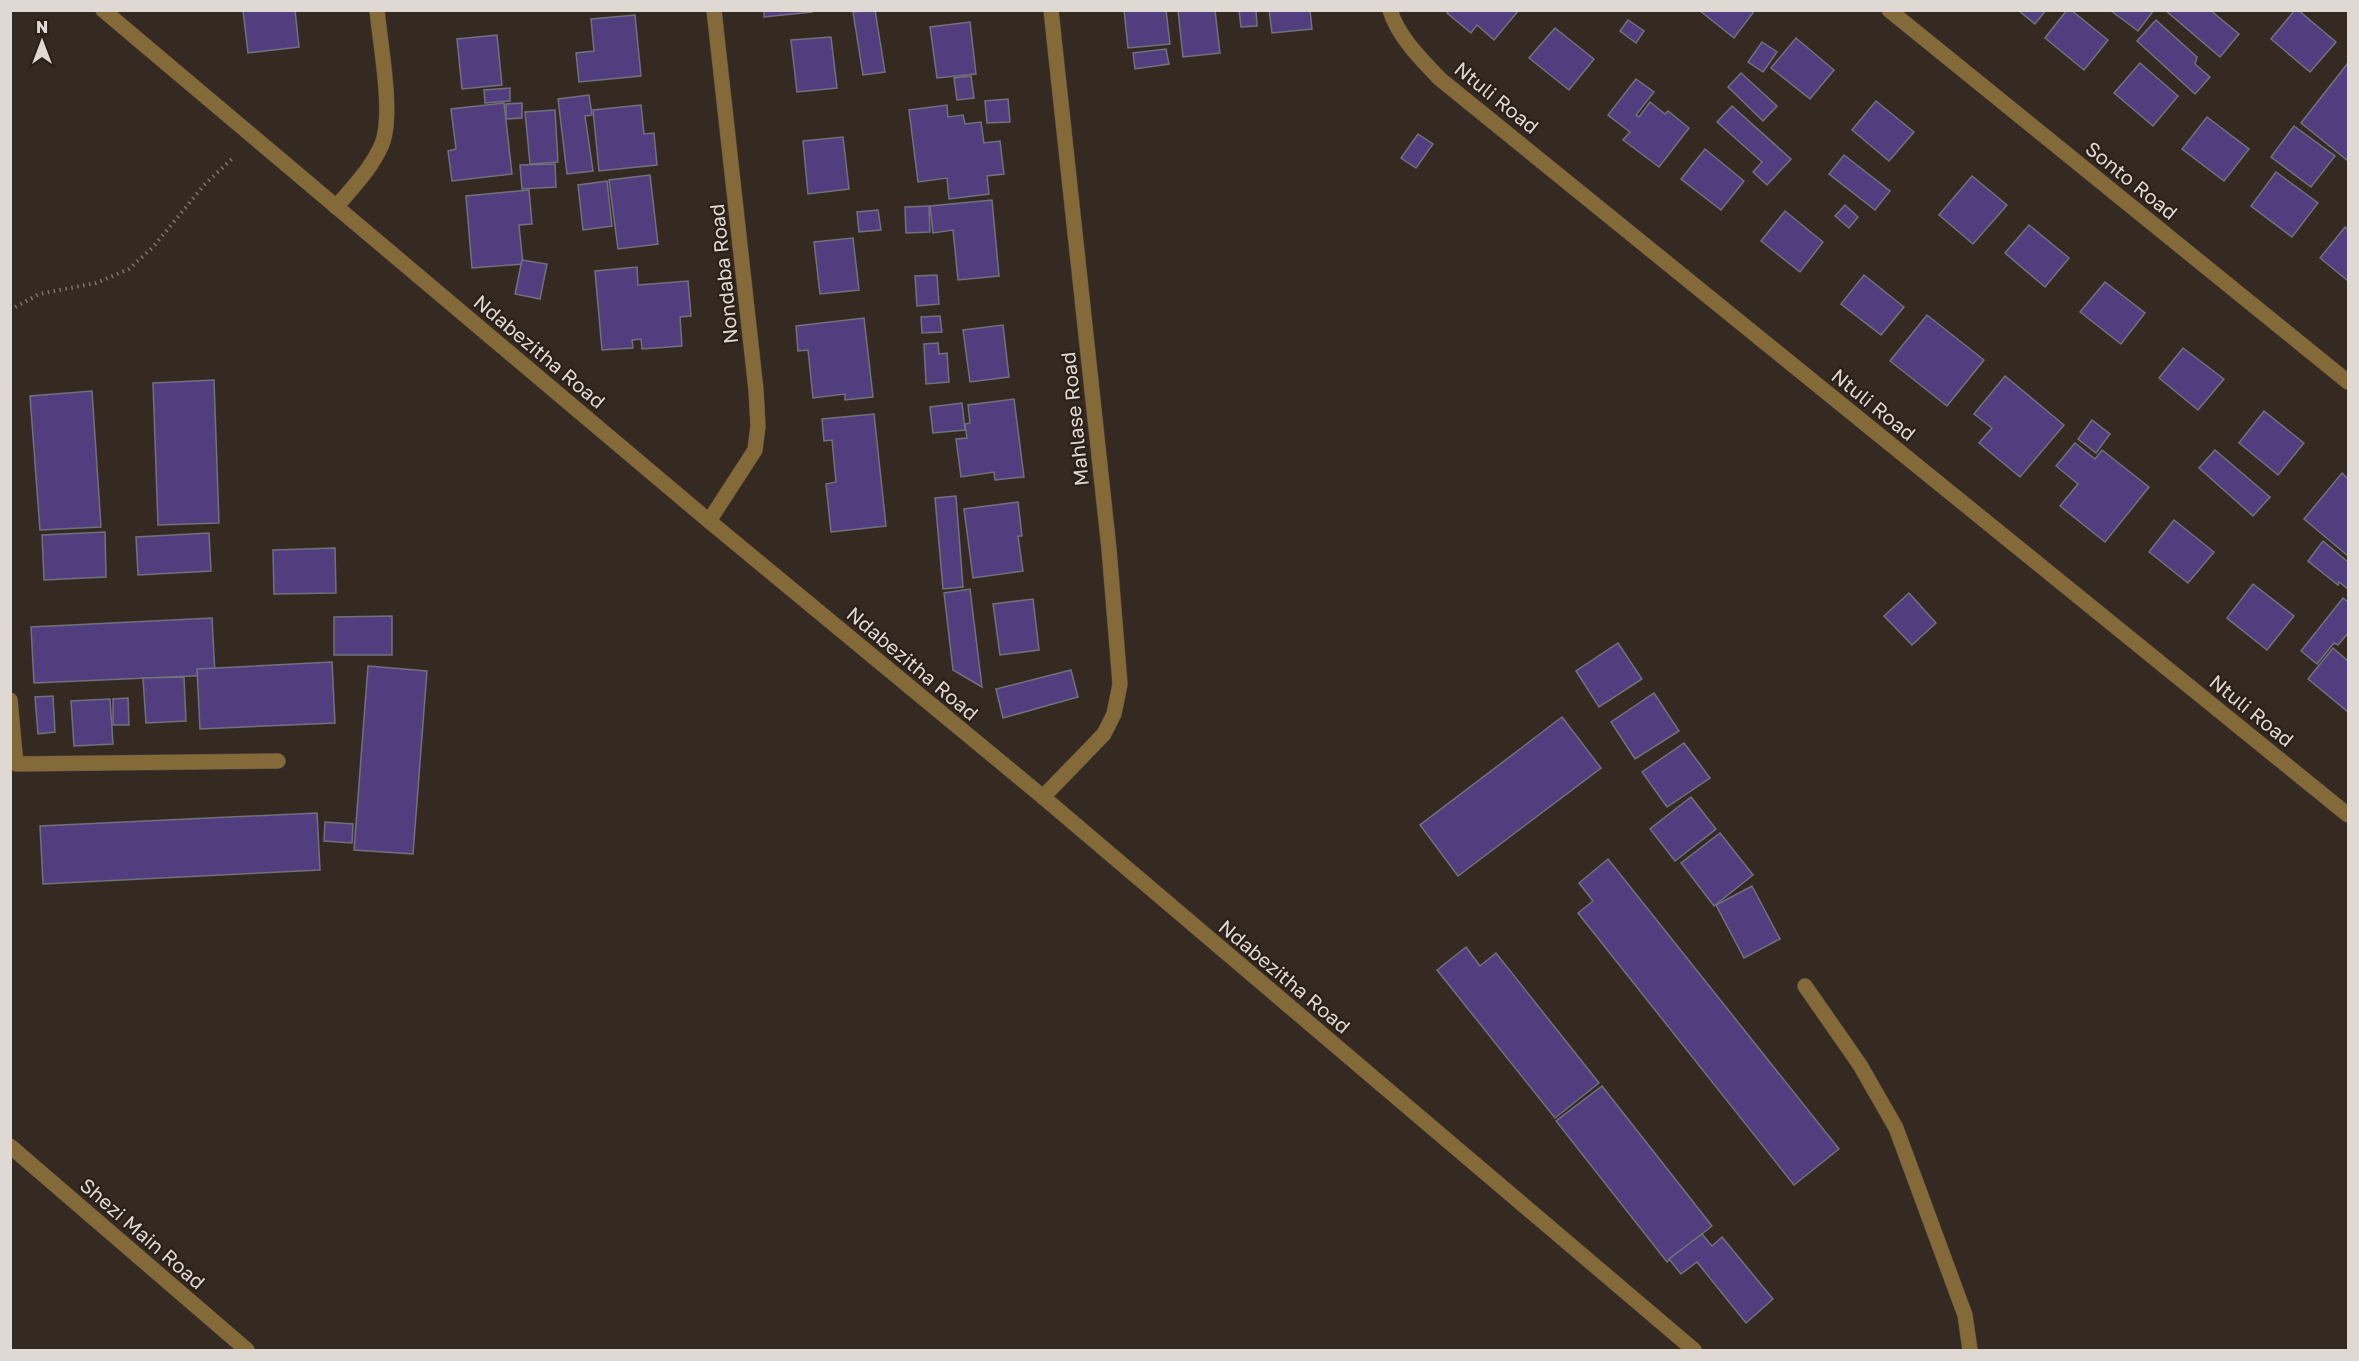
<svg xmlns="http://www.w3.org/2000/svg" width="2359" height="1361" viewBox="0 0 2359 1361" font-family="'Golos Text',sans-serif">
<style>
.building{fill:#523e7e;stroke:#73707e;stroke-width:1.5}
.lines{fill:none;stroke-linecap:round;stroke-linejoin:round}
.minor-casing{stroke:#4f463d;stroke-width:16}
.path{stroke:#7d746d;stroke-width:4;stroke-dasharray:1.5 4.5;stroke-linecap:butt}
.minor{stroke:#846939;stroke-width:15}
.labels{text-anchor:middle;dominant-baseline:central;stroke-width:4.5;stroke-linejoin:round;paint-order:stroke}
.street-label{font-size:20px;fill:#dfd8d3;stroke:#2a2018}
</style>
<rect width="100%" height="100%" fill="#342a21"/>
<g class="building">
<path d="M243 10H295L299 47 248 53Z"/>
<path d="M764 10H812V12L764 17Z"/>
<path d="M875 10 885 72 863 75 853 12Z"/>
<path d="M1124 10H1166L1170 44 1128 48Z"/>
<path d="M1178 10H1215L1220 53 1183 57Z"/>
<path d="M1239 10H1256L1257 26 1241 27Z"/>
<path d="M1269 10H1310L1312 29 1272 33Z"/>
<path d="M1450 10H1519L1494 40 1477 25 1471 33 1447 13Z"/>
<path d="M1699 10H1755L1734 38Z"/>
<path d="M2018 10H2046L2035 24Z"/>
<path d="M2067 10H2071L2108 40 2084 70 2045 38Z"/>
<path d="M2110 10H2154L2138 31Z"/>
<path d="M2165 10H2210L2239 34 2220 57Z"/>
<path d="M2295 10H2298L2336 42 2310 72 2271 39Z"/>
<path d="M635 15 641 76 579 82 576 53 594 51 591 19Z"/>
<path d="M1628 20 1644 31 1636 43 1620 31Z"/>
<path d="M2156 20 2197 57 2195 64 2210 77 2195 94 2137 41Z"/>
<path d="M970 22 976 74 937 78 930 27Z"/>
<path d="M1555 28 1594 59 1569 90 1529 58Z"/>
<path d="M497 35 502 85 462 89 457 39Z"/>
<path d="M831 37 837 88 797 92 791 40Z"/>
<path d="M1796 38 1834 70 1810 99 1771 68Z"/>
<path d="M1762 42 1777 52 1763 72 1748 62Z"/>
<path d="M1166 49 1169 64 1135 69 1133 53Z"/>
<path d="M2140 63 2178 96 2153 126 2114 93Z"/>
<path d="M2348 63V161L2301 123Z"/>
<path d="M1741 73 1777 106 1763 121 1728 87Z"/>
<path d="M971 76 974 98 957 100 954 78Z"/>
<path d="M1636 79 1654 92 1636 115 1639 117 1650 102 1665 114 1668 111 1689 128 1659 167 1623 140 1630 132 1608 115Z"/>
<path d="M510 88V101L485 103 484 90Z"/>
<path d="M589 95 592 115 585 116 593 171 567 174 558 99Z"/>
<path d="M1008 99 1010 122 987 123 985 101Z"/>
<path d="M1876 101 1914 132 1889 161 1852 130Z"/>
<path d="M504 103 512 174 452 181 448 151 456 149 451 109Z"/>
<path d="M522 103V118L506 119V104Z"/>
<path d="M641 105 644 134 654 133 657 165 599 171 593 110Z"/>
<path d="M947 105 948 117 963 115 965 124 981 122 984 143 1000 141 1004 174 987 176 989 194 949 199 947 178 918 182 909 110Z"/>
<path d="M1732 106 1791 159 1767 185 1753 172 1762 162 1717 122Z"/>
<path d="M555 110 558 162 530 164 525 112Z"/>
<path d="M2207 117 2249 149 2224 181 2182 149Z"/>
<path d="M2294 126 2335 156 2311 187 2271 157Z"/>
<path d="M1418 134 1433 144 1416 168 1401 158Z"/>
<path d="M843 137 849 189 808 194 803 141Z"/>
<path d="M1705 149 1744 181 1721 210 1681 179Z"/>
<path d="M1844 155 1890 191 1875 210 1829 174Z"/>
<path d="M555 164 556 187 522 189 520 165Z"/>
<path d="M2276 172 2318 203 2292 237 2251 206Z"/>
<path d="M650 175 658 244 618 249 609 180Z"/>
<path d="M1972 176 2007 205 1973 244 1939 215Z"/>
<path d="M607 181 612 226 583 230 578 185Z"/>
<path d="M529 190 532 224 519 225 523 264 472 268 466 196Z"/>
<path d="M992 200 999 276 958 280 953 230 933 233 930 206Z"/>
<path d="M1845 205 1858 217 1849 228 1835 216Z"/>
<path d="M929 206 930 232 906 233 905 207Z"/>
<path d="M878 210 881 230 859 232 857 212Z"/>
<path d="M1785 211 1823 242 1800 272 1761 241Z"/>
<path d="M2029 225 2069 258 2045 287 2005 253Z"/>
<path d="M2345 227 2348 230V281L2320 258Z"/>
<path d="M853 238 859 290 820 294 814 242Z"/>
<path d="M522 260 547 264 540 299 515 294Z"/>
<path d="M637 267 638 285 688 281 691 316 680 317 682 346 642 349 641 339 632 340 633 348 602 350 595 271Z"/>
<path d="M937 275 939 304 917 306 915 276Z"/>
<path d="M1864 275 1904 307 1881 335 1841 304Z"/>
<path d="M2105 282 2145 313 2121 344 2080 312Z"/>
<path d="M1927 315 1984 360 1947 406 1890 361Z"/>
<path d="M940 316 942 332 922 333 921 317Z"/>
<path d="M864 318 873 397 845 400V394L813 398 808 350 798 351 796 326Z"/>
<path d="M1003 325 1009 377 970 382 963 330Z"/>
<path d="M938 343 939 354 947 353 949 382 926 384 924 344Z"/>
<path d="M2183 348 2224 379 2198 410 2159 378Z"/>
<path d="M2005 376 2064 425 2020 477 1979 443 1992 428 1974 414Z"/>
<path d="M214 380 219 523 158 525 153 383Z"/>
<path d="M92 391 101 527 40 530 30 396Z"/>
<path d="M1014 399 1024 477 995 480 994 472 961 477 956 439 967 438 965 424 970 423 968 405Z"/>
<path d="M962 403 965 430 933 433 930 407Z"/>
<path d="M2264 411 2304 443 2278 475 2239 443Z"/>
<path d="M874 414 886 526 831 532 826 484 836 482 832 440 824 441 822 419Z"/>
<path d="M2092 420 2110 434 2096 453 2078 439Z"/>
<path d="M2075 443 2095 459 2102 450 2149 487 2105 542 2060 506 2078 484 2056 466Z"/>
<path d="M2215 450 2270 497 2253 516 2199 468Z"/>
<path d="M2342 473 2348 479V556L2304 519Z"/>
<path d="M956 496 963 587 943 589 935 498Z"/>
<path d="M1018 502 1022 536H1018L1023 571 973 578 964 509Z"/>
<path d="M2174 520 2214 552 2188 583 2149 552Z"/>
<path d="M105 532 106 577 44 580 42 535Z"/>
<path d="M209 533 211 571 138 575 136 537Z"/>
<path d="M2323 541 2348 562V589L2339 582 2338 585 2308 561Z"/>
<path d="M335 548 336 593 274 594 273 550Z"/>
<path d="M2253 584 2294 616 2267 650 2227 618Z"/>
<path d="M970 589 982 687 953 670 944 593Z"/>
<path d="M1909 593 1936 623 1912 645 1884 616Z"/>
<path d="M2343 598 2348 602V633L2338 645 2334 643 2317 664 2301 651Z"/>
<path d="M1033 599 1039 650 1000 655 993 604Z"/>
<path d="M392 616V655H334V617Z"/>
<path d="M212 618 215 675 34 683 31 627Z"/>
<path d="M1618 643 1642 679 1599 707 1576 671Z"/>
<path d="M2333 648 2348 661V709L2347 711 2308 679Z"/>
<path d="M332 662 335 723 200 729 197 669Z"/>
<path d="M368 666 427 671 413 854 354 850Z"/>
<path d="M1071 670 1078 697 1003 718 996 689Z"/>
<path d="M184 677 186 721 146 723 143 678Z"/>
<path d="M1654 693 1679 731 1635 759 1611 722Z"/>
<path d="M53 696 55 732 38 734 35 697Z"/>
<path d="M128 698 129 725H113V699Z"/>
<path d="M110 699 113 744 74 746 71 701Z"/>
<path d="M1562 717 1601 768 1458 876 1420 825Z"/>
<path d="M1684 743 1710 778 1667 807 1642 772Z"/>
<path d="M1691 797 1716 829 1675 861 1650 829Z"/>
<path d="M317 813 320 870 43 884 40 826Z"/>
<path d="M325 822 353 824 352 843 324 841Z"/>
<path d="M1720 833 1753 875 1714 906 1681 863Z"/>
<path d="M1608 859 1839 1149 1794 1185 1578 913 1593 901 1579 883Z"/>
<path d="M1752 886 1780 939 1744 958 1716 905Z"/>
<path d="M1466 947 1480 966 1496 953 1599 1083 1555 1118 1437 970Z"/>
<path d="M1602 1086 1712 1226 1667 1262 1556 1121Z"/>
<path d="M1702 1234 1712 1246 1722 1237 1773 1299 1746 1323 1697 1262 1681 1274 1669 1259Z"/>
</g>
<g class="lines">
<g class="minor-casing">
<g id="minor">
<path d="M103 10 709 521 1043 797 1694 1350"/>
<path d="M1390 10C1398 37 1422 60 1440 79L2348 815"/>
<path d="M1889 10 2348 382"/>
<path d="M336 207C353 187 372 168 382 144 394 114 380 44 377 10"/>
<path d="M709 521 755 450 758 426 756 390 714 10"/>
<path d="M10 700 16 764 278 761"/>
<path d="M1043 797 1104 734 1114 714 1120 684 1109 549 1051 10"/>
<path d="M1805 986 1860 1065 1896 1128 1965 1315 1970 1350"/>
<path d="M10 1146 247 1350"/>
</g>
</g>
<path class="path" d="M10 310 39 294 96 283 129 269 153 247 205 184 234 157"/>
<use href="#minor" class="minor"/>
</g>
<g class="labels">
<g class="street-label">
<text transform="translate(1497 97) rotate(39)">Ntuli Road</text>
<text transform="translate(2132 180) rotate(39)">Sonto Road</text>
<text transform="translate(723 274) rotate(-96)">Nondaba Road</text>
<text transform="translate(540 351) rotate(40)">Ndabezitha Road</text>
<text transform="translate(1874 404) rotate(39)">Ntuli Road</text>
<text transform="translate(1074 419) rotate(-96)">Mahlase Road</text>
<text transform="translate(913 663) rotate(40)">Ndabezitha Road</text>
<text transform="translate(2252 710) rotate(39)">Ntuli Road</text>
<text transform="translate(1285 976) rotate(40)">Ndabezitha Road</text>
<text transform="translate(143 1233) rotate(41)">Shezi Main Road</text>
</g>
</g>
<rect width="2359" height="1361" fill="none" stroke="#dfd8d3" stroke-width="24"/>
<g transform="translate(42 42)" stroke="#2a2018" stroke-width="4.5" paint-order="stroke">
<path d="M0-4.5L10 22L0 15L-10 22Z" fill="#dfd8d3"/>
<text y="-9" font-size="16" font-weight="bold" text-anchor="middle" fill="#dfd8d3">N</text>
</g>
</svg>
